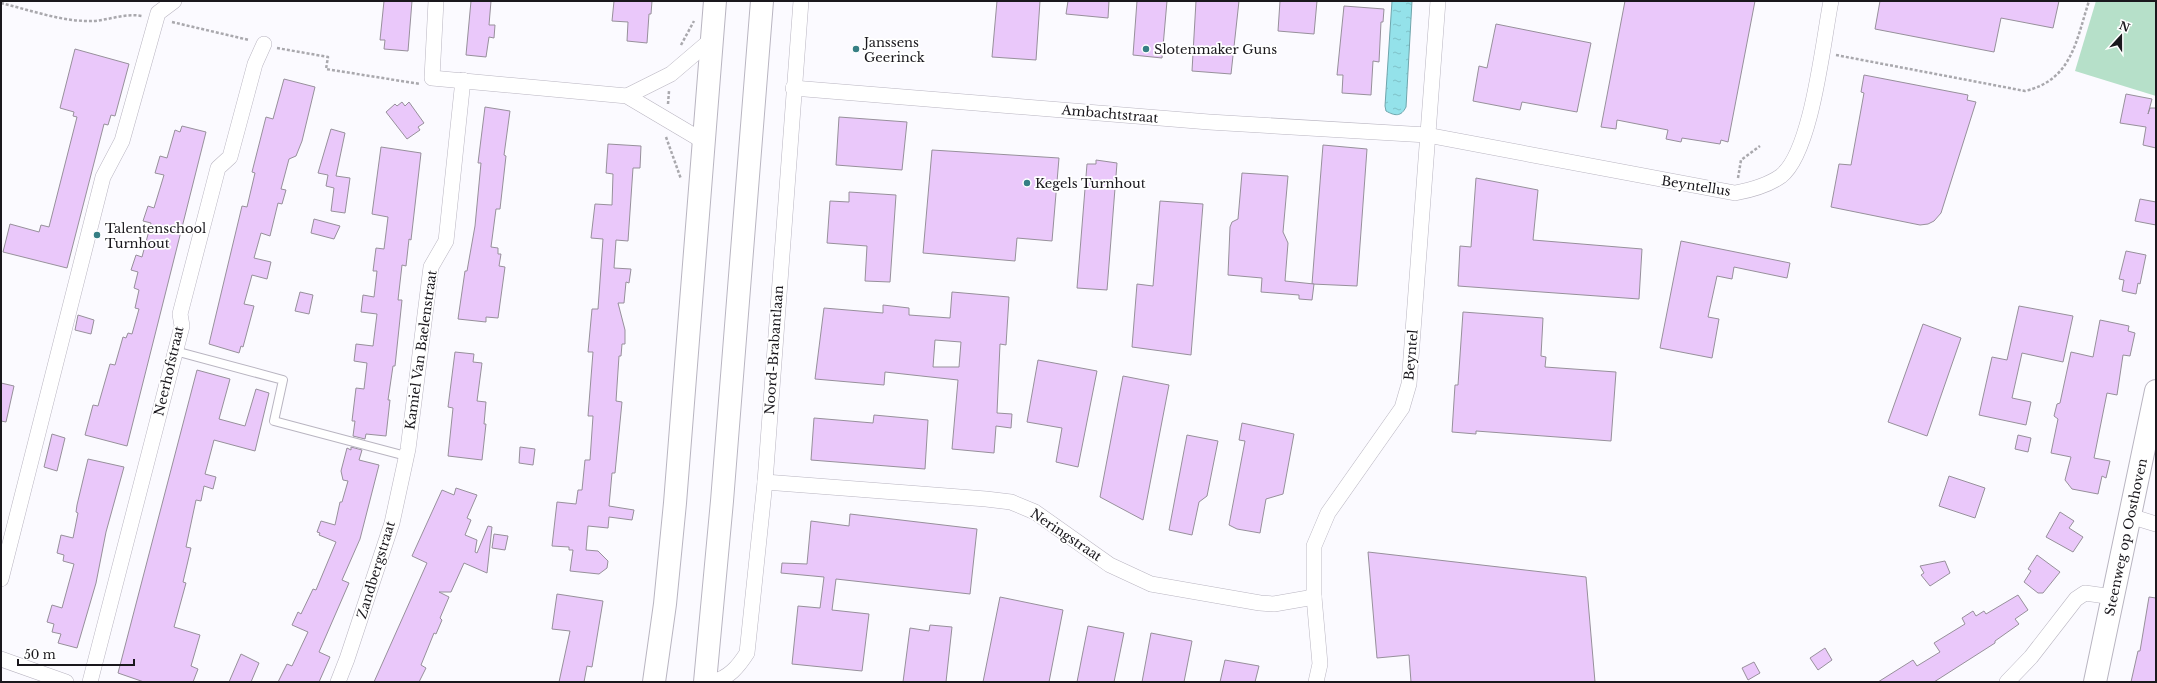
<svg xmlns="http://www.w3.org/2000/svg" width="2157" height="683" viewBox="0 0 2157 683" font-family="'Libre Baskerville',serif">
<style>
.grass{fill:#b6e0c9}
.water{fill:url(#water-ripples);stroke:#6fa5ac}
.building{fill:#eac8fa;stroke:#97909b;fill-rule:evenodd}
.lines{fill:none;stroke-linecap:round;stroke-linejoin:round}
.lane-casing{stroke:#b9b5c1;stroke-width:10}
.street-casing{stroke:#b9b5c1;stroke-width:16}
.secondary-casing{stroke:#b9b5c1;stroke-width:24}
.primary-casing{stroke:#b9b5c1;stroke-width:24}
.path{stroke:#a9a8ad;stroke-width:2.5;stroke-dasharray:3 2;stroke-linecap:butt}
.lane{stroke:#fff;stroke-width:8}
.street{stroke:#fff;stroke-width:15}
.secondary{stroke:#fff;stroke-width:22}
.primary{stroke:#fff;stroke-width:22}
.poi-dot{fill:#367f84;stroke:#fff;stroke-width:1.5}
.labels{text-anchor:middle;dominant-baseline:central;stroke-width:3.5;stroke-linejoin:round;paint-order:stroke}
.poi-label{font-size:13px;fill:#1a181d;stroke:#fff;text-anchor:start}
.street-label{font-size:13px;fill:#1a181d;stroke:#fff}
</style>
<defs>
<pattern id="water-ripples" width="26" height="14" patternUnits="userSpaceOnUse"><rect width="26" height="14" fill="#94e2ea"/><path d="M2 4q2-2 4 0t4 0M15 11q2-2 4 0t4 0" fill="none" stroke="#7fc1c8"/></pattern>
</defs>
<rect width="100%" height="100%" fill="#fbfaff"/>
<path class="grass" d="M2096 1H2156V96L2075 71Z"/>
<path class="water" d="M1392 1H1412L1406 107C1401 117 1395 116 1386 111L1385 106Z"/>
<g class="building">
<path d="M384 1H412L408 51 384 49 385 40H380Z"/>
<path d="M471 1H491L489 25H495L494 38 489 37 486 57 466 55Z"/>
<path d="M614 1H652L651 14H649L647 43 627 41 628 22 612 21Z"/>
<path d="M997 1H1040L1036 60 992 57Z"/>
<path d="M1068 1H1109L1108 18 1066 14Z"/>
<path d="M1137 1H1167L1162 58 1133 55Z"/>
<path d="M1196 1H1239L1231 74 1192 71Z"/>
<path d="M1280 1H1317L1314 34 1278 31Z"/>
<path d="M1625 1H1755L1728 142 1721 140 1720 144 1682 138 1681 142 1666 139 1668 130 1617 120 1616 129 1601 127Z"/>
<path d="M1880 1H2059L2053 28 2001 18 1994 52 1875 29Z"/>
<path d="M1344 6 1384 9 1383 22H1381L1379 62 1373 61 1371 95 1342 93 1343 75H1337Z"/>
<path d="M1496 24 1591 43 1577 112 1522 102 1520 110 1473 101 1479 66 1487 68Z"/>
<path d="M75 49 129 64 115 116 111 115 108 125 104 124 67 268 3 252 10 224 39 232 41 225 49 227 77 117 73 116 74 112 60 108Z"/>
<path d="M1864 75 1968 95 1967 100 1976 102 1941 213 1934 221 1928 224 1920 225 1831 207 1839 164 1851 165 1864 93 1861 92Z"/>
<path d="M284 79 315 87 302 141 296 156 289 159 281 189 286 190 282 204 278 203 270 236 261 233 254 258 271 262 267 279 252 275 244 304 254 306 243 347 241 346 239 353 209 344 242 206 247 207 255 173 252 172 266 117 273 119Z"/>
<path d="M2126 94 2152 99 2148 114 2150 108H2156V148L2143 145 2146 127 2120 123Z"/>
<path d="M402 102 405 106 409 102 424 123 418 127 420 130 407 139 386 112 395 104 397 106Z"/>
<path d="M485 107 510 111 504 155 506 156 500 209H496L491 247 498 248V254H501L499 266 505 267 498 318 486 317V322L458 319 465 271H467L475 226 481 163H478Z"/>
<path d="M839 117 907 122 902 170 836 165Z"/>
<path d="M182 126 206 132 127 446 85 435 93 405 98 406 110 364 115 365 123 337 126 338 128 333 132 334 139 309 135 308 139 290 134 288 138 272 131 270 136 255 142 257 151 223 143 221 148 206 154 208 164 175 155 173 160 156 167 158 175 130 180 132Z"/>
<path d="M331 129 345 133 336 176 350 178 345 213 331 211 334 188 326 186 328 175 318 173Z"/>
<path d="M608 144 641 146 640 168H633L628 241 616 240 614 268 631 269 629 283 626 282 624 303H618L625 330V344H622L621 356H619L616 401 622 402 615 473H612L609 506 634 510 632 520 609 517 608 528 588 526 586 550 598 551 608 561 607 568 599 574 570 571 573 550H569V547L552 546 557 502 576 504 578 490H582L585 460H590L593 416H588L593 352H588L592 309H598L603 239 591 238 595 204 612 205 613 174 606 173Z"/>
<path d="M1323 145 1367 149 1357 286 1312 284Z"/>
<path d="M381 147 421 153 411 240 409 239 406 266 402 265 398 300H402L395 366H393L388 400H390L386 436 366 434 365 439 353 436 355 421H352L356 388 364 389 367 363 354 361 356 344 373 346 377 314 361 312 363 295 374 297 377 271H373L376 248 384 249 388 217 372 214Z"/>
<path d="M932 150 1059 158 1052 241 1017 238 1015 261 923 253Z"/>
<path d="M1096 160 1117 163 1107 290 1077 288 1087 164H1096Z"/>
<path d="M1242 173 1288 176 1283 232 1288 243 1285 281 1314 284 1312 300 1299 299V295L1261 292 1262 278 1228 275 1230 227 1232 222 1238 219Z"/>
<path d="M1476 178 1538 190 1533 240 1642 249 1639 299 1458 286 1460 246 1471 247Z"/>
<path d="M849 192 896 195 890 282 865 281 867 246 827 243 830 201 849 202Z"/>
<path d="M2140 199 2156 202V225L2135 221Z"/>
<path d="M1160 201 1203 204 1191 355 1132 347 1137 284 1153 286Z"/>
<path d="M314 219 340 226 334 239 311 233Z"/>
<path d="M1681 241 1790 263 1787 278 1734 267 1732 279 1717 276 1708 317 1719 319 1712 358 1660 348Z"/>
<path d="M2126 251 2146 255 2140 284 2138 283 2136 294 2122 291 2124 280 2119 279Z"/>
<path d="M300 292 313 295 309 314 295 311Z"/>
<path d="M952 292 1009 297 1006 345 1000 344 997 413 1012 414 1011 428 996 426 994 453 952 449 958 380 885 372 884 385 815 379 824 308 883 313V305L909 308V315L950 318ZM935 340 961 342 959 367H933Z"/>
<path d="M2019 306 2073 316 2063 362 2022 353 2012 398 2031 402 2026 425 1979 415 1992 357 2007 360Z"/>
<path d="M1463 312 1543 318 1541 356 1546 357 1545 367 1616 372 1611 441 1476 431V434L1452 432 1455 385H1458Z"/>
<path d="M78 315 94 320 91 334 75 330Z"/>
<path d="M2100 320 2129 326 2128 331 2135 333 2130 356 2123 355 2117 395 2107 393 2094 458 2110 461 2106 478 2102 476 2098 494 2072 489 2065 480 2071 457 2051 453 2058 419 2054 416 2057 404 2060 403 2071 352 2093 357Z"/>
<path d="M1923 324 1961 338 1927 436 1888 422Z"/>
<path d="M455 352 474 354 473 362 482 363 477 401 486 402 484 424H486L482 460 448 456 453 408 448 407Z"/>
<path d="M1038 360 1097 371 1078 467 1056 462 1062 428 1027 422Z"/>
<path d="M197 370 230 379 219 419 245 426 256 389 269 393 255 451 214 440 205 474 216 477 213 489 204 486 201 501 196 500 186 547 191 548 183 582 186 583 174 627 200 635 191 666 198 669 193 682H144L118 673Z"/>
<path d="M1123 376 1169 385 1143 520 1100 497Z"/>
<path d="M1 383 14 386 6 422 1 421Z"/>
<path d="M874 415 928 420 925 469 811 460 814 418 873 423Z"/>
<path d="M1242 423 1294 434 1283 494 1266 499 1260 533 1237 529 1229 525 1245 441 1239 440Z"/>
<path d="M52 434 65 438 57 471 44 467Z"/>
<path d="M1187 435 1218 441 1207 496 1199 502 1192 535 1169 530Z"/>
<path d="M2018 435 2031 438 2028 452 2015 449Z"/>
<path d="M351 447 362 450 359 460 379 465 360 539 342 580 349 583 319 652 330 657 319 682H278L287 664 292 666 308 632 292 625 298 612 301 614 313 589 316 590 336 542 319 535 320 533 317 532 321 521 335 525 340 502H342L348 481 343 480 341 471 347 448 351 450Z"/>
<path d="M520 447 535 449 533 465 519 463Z"/>
<path d="M88 459 124 467 106 532 96 583 77 648 58 643 61 634 52 632 54 624 47 622 52 605 62 608 74 564 63 561 64 555 57 553 61 535 73 538 78 513 76 512 77 505Z"/>
<path d="M1949 476 1985 488 1975 518 1939 506Z"/>
<path d="M456 488 477 495 467 518 471 520 465 535 477 540 475 552 477 553 488 526 492 527 487 573 464 563 451 592H439L449 597 440 618 442 620 436 634 434 633 421 665 426 668 419 682H374L427 563 412 556 442 490 454 495Z"/>
<path d="M2060 512 2074 521 2069 528 2083 537 2073 552 2046 537Z"/>
<path d="M850 514 977 529 970 594 836 579 832 610 869 614 862 671 792 664 798 606 820 608 824 577 781 573 782 563 807 564 811 521 849 526Z"/>
<path d="M494 534 508 536 505 550 492 548Z"/>
<path d="M1368 552 1586 577 1595 682H1411L1409 655 1377 658Z"/>
<path d="M2037 555 2060 572 2043 593H2038L2024 582 2031 571 2028 569Z"/>
<path d="M1945 561 1950 573 1930 586 1921 575 1924 573 1920 566Z"/>
<path d="M557 594 603 601 592 667 587 666 584 682H559L570 631 552 629Z"/>
<path d="M2018 595 2028 610 2015 619 2019 624 1995 641V643L1934 682H1878L1913 660 1917 666 1940 652 1934 643 1965 624 1962 618 1973 611 1976 616 1984 611 1986 614Z"/>
<path d="M1000 597 1063 610 1049 682H983Z"/>
<path d="M2149 597 2156 598V682H2131L2138 651H2140Z"/>
<path d="M930 625 952 627 946 682H903L910 628 929 631Z"/>
<path d="M1088 626 1124 633 1114 682H1077Z"/>
<path d="M1151 633 1192 641 1184 682H1142Z"/>
<path d="M1825 648 1832 660 1818 670 1810 658Z"/>
<path d="M241 654 259 663 251 682H229Z"/>
<path d="M1225 660 1259 666 1255 682H1220Z"/>
<path d="M1754 662 1760 673 1748 680 1742 668Z"/>
</g>
<g class="lines">
<g class="lane-casing">
<path id="lane" d="M175 351 283 380 274 421 406 456"/>
</g>
<g class="street-casing">
<g id="street">
<path d="M436 1 432 78 627 96 703 141"/>
<path d="M793 88 1209 122 1427 135 1735 193C1751 190 1767 186 1781 176 1812 152 1823 41 1831 1"/>
<path d="M627 96 671 74 712 39"/>
<path d="M765 482 986 499 1011 502 1035 512 1110 565 1151 584 1260 603 1274 604 1314 597"/>
<path d="M2130 516 2156 524"/>
<path d="M1 579 103 177 122 141 158 13 174 1"/>
<path d="M1 659 66 682"/>
<path d="M90 682 182 326 180 314 218 168 230 157 255 64 264 44"/>
<path d="M338 682 347 659 392 523 408 449 431 267 446 241 463 80"/>
<path d="M712 682C729 678 738 667 747 653L765 482 801 1"/>
<path d="M1316 682 1320 664 1314 597V546L1328 513 1402 408 1409 384 1438 1"/>
<path d="M2007 682 2031 657 2076 599 2085 593 2113 597"/>
</g>
</g>
<g class="secondary-casing">
<path id="secondary" d="M2095 682 2156 391"/>
</g>
<g class="primary-casing">
<g id="primary">
<path d="M654 682 665 604 675 503 715 1"/>
<path d="M705 682 722 501 762 1"/>
</g>
</g>
<g class="path">
<path d="M1 3C30 10 62 22 93 21 109 20 125 13 142 16"/>
<path d="M172 22 249 40"/>
<path d="M681 45 694 21"/>
<path d="M277 48 328 57 326 69 420 84"/>
<path d="M1836 55 2025 91C2072 80 2076 41 2089 1"/>
<path d="M668 104 669 91"/>
<path d="M666 137 681 179"/>
<path d="M1738 178 1741 160 1760 146"/>
</g>
<use href="#lane" class="lane"/>
<use href="#street" class="street"/>
<use href="#secondary" class="secondary"/>
<use href="#primary" class="primary"/>
</g>
<g class="poi-dot">
<circle cx="856" cy="49" r="4"/>
<circle cx="1146" cy="49" r="4"/>
<circle cx="1027" cy="183" r="4"/>
<circle cx="97" cy="235" r="4"/>
</g>
<g class="labels">
<g class="poi-label">
<text x="864" y="42">Janssens<tspan x="864" dy="15">Geerinck</tspan></text>
<text x="1154" y="49">Slotenmaker Guns</text>
<text x="1035" y="183">Kegels Turnhout</text>
<text x="105" y="228">Talentenschool<tspan x="105" dy="15">Turnhout</tspan></text>
</g>
<g class="street-label">
<text transform="translate(1110 114) rotate(5)">Ambachtstraat</text>
<text transform="translate(1696 186) rotate(9)">Beyntellus</text>
<text transform="translate(421 350) rotate(-82)">Kamiel Van Baelenstraat</text>
<text transform="translate(774 350) rotate(-86)">Noord-Brabantlaan</text>
<text transform="translate(1411 355) rotate(-85)">Beyntel</text>
<text transform="translate(169 371) rotate(-77)">Neerhofstraat</text>
<text transform="translate(1066 535) rotate(34)">Neringstraat</text>
<text transform="translate(2126 537) rotate(-78)">Steenweg op Oosthoven</text>
<text transform="translate(376 570) rotate(-73)">Zandbergstraat</text>
</g>
</g>
<rect width="2157" height="683" fill="none" stroke="#1a181d" stroke-width="4"/>
<g transform="translate(2121 36) rotate(21)" stroke="#ffffff" stroke-width="3" paint-order="stroke">
<path d="M0-3L7 15L0 10L-7 15Z" fill="#1a181d"/>
<text y="-6" font-size="11" font-weight="bold" text-anchor="middle" fill="#1a181d">N</text>
</g>
<path d="M18 659v6h116v-6" fill="none" stroke="#1a181d" stroke-width="2"/>
<text x="24" y="659" font-size="12" fill="#1a181d" stroke="#ffffff" stroke-width="3" paint-order="stroke">50 m</text>
</svg>
